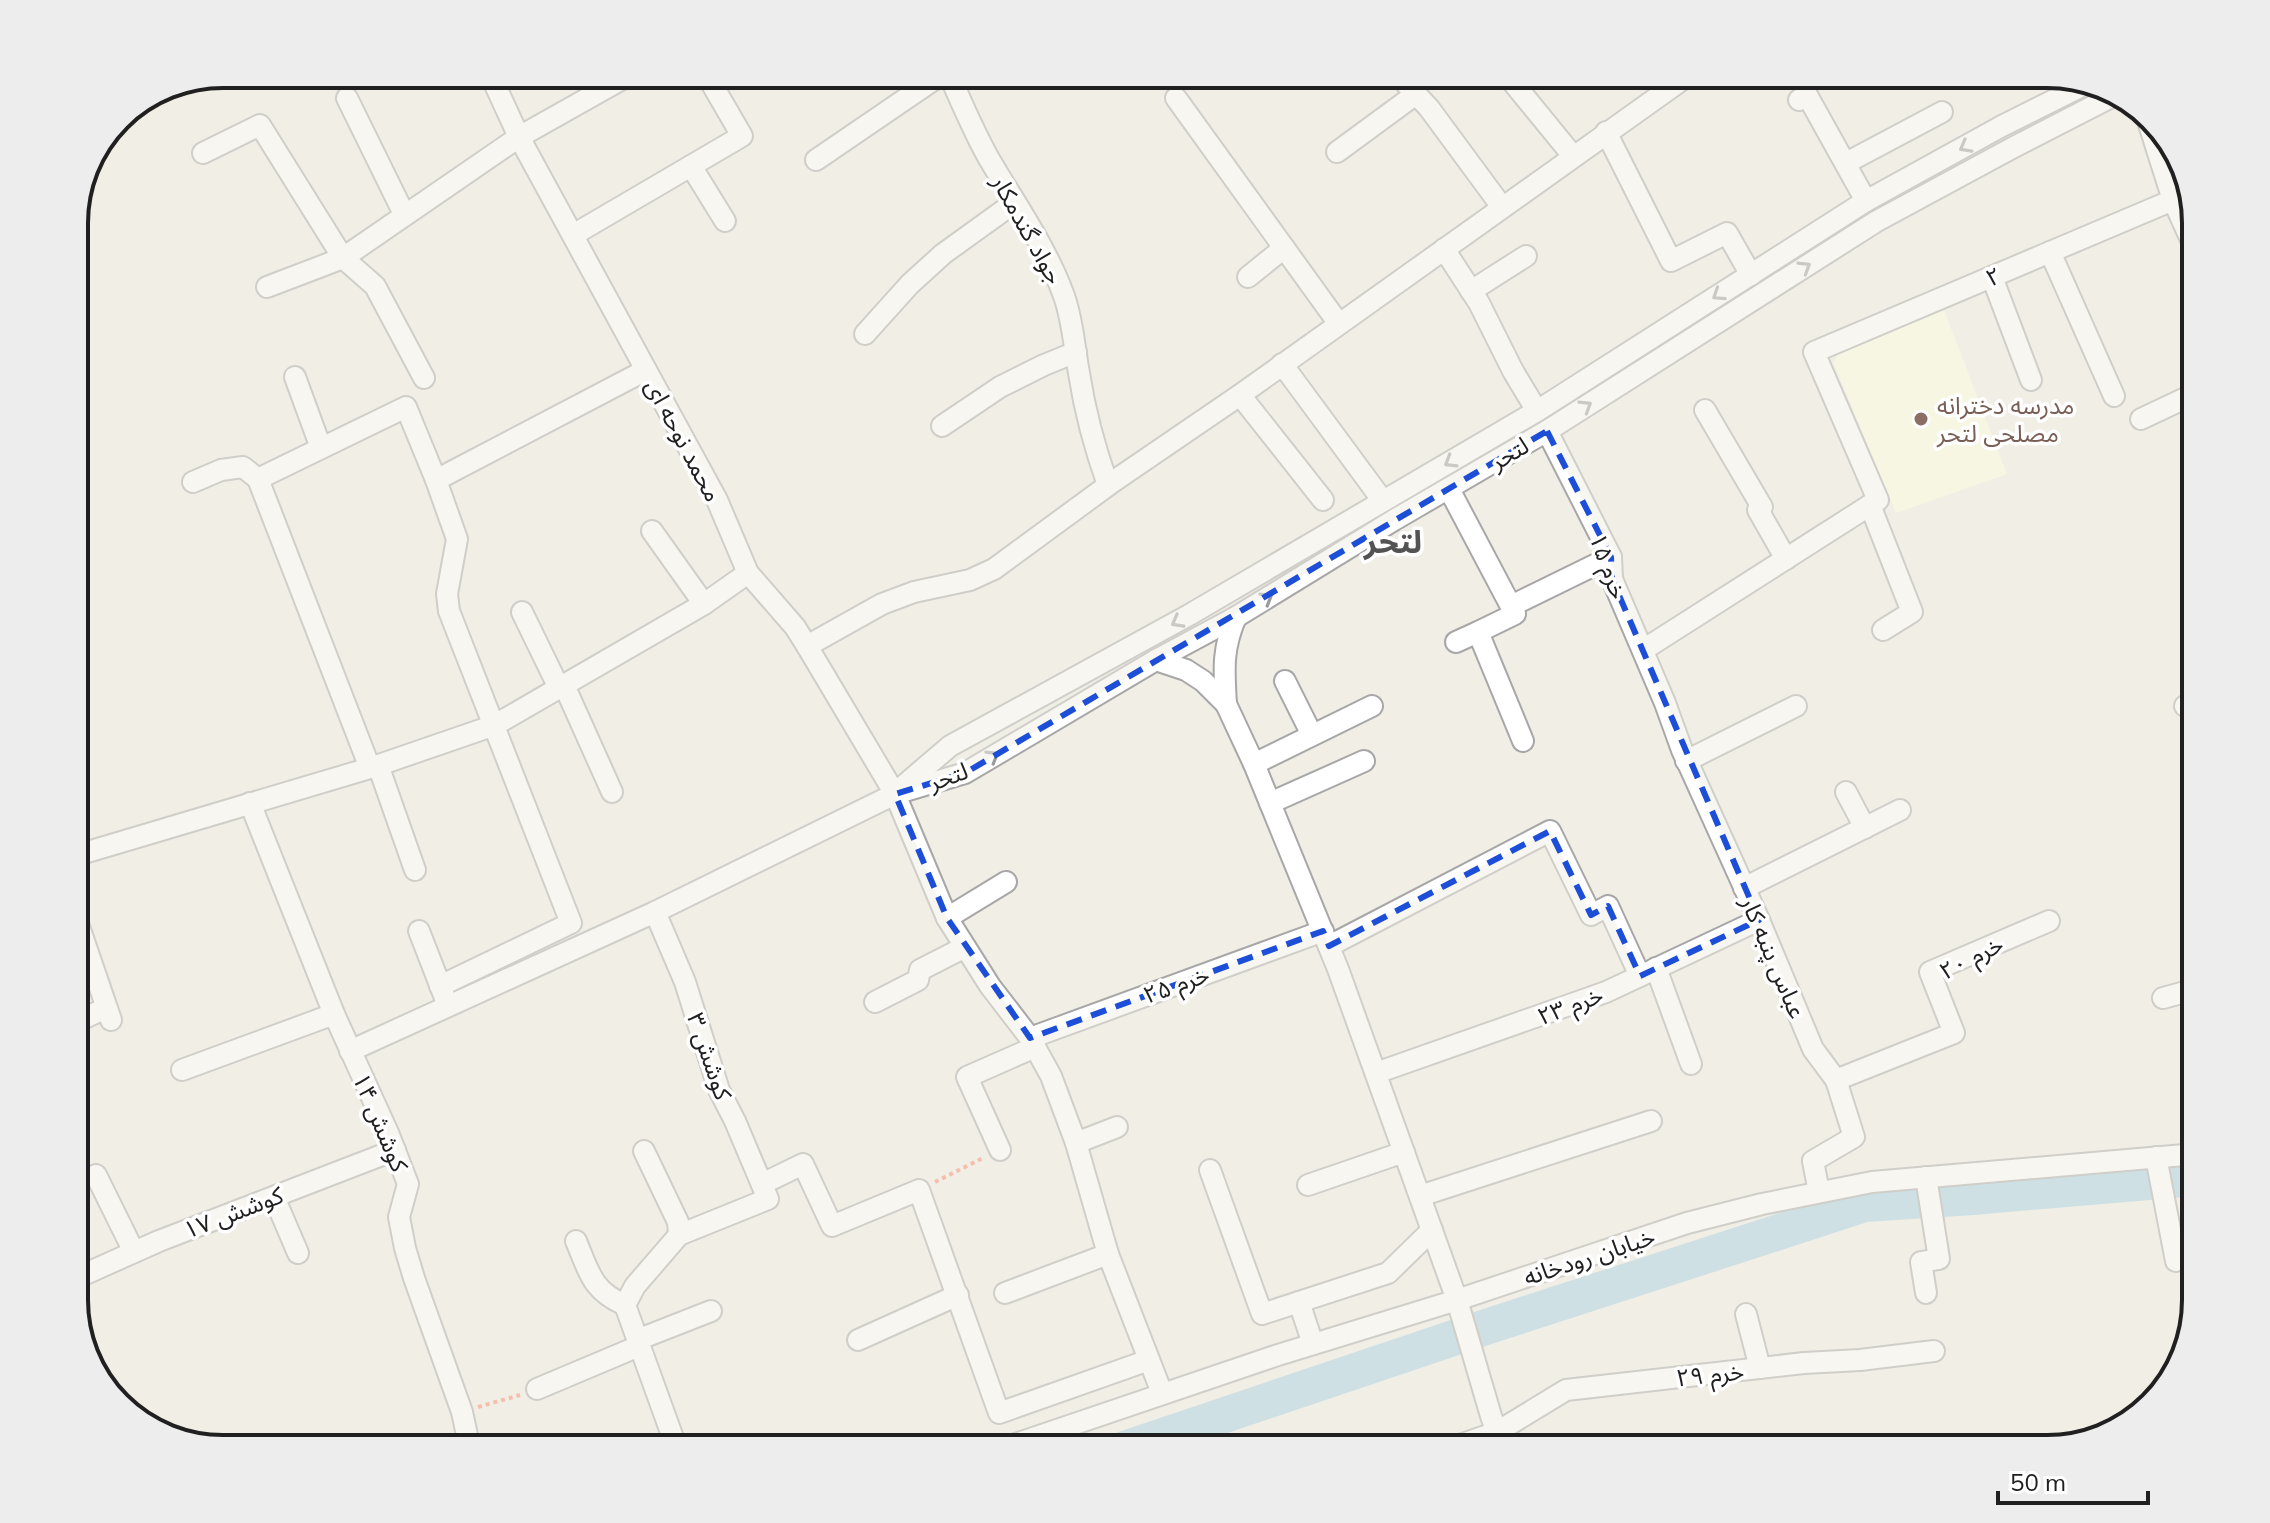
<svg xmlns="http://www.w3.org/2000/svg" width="2270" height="1523" viewBox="0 0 2270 1523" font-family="Mulish,'Noto Sans Arabic',sans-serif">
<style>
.education{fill:#fdffe1}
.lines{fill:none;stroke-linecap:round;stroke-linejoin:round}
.river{stroke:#a4cfe1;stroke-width:36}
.minor-casing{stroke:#a7a7a7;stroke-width:24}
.path{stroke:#ff8369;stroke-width:4;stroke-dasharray:4 4;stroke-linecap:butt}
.minor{stroke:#fff;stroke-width:20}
.oneway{stroke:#9b9b9b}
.marked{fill:none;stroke:#1d4ed8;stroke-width:6;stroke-dasharray:16 10;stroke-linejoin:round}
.education-dot{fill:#8d6e63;stroke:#fff;stroke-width:3}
.labels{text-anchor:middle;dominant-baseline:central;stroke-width:7;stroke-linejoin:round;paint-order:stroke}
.street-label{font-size:24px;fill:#202020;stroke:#fff}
.education-label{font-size:24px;fill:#785e54;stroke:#fff;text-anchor:start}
.district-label{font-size:32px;font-weight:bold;fill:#535353;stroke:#fff}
.rim{fill:none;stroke:#202020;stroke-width:4}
</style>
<rect width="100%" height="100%" fill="#f1eee6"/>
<path class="education" d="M1944 310 2007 474 1896 513 1834 364 1839 350Z"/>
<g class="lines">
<path class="river" d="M1124 1449 1492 1325 1865 1204 1973 1197 2196 1178"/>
<g class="minor-casing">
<g id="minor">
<path d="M490 74 519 137 717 500 748 573 795 627 807 646 895 794 947 918 990 986 1030 1038 1051 1076 1076 1143 1108 1254 1162 1393"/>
<path d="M949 74C961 102 973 130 988 157 1014 202 1046 246 1064 296 1073 321 1074 347 1079 373 1085 412 1095 449 1108 485"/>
<path d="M1397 74 1429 108 1502 207"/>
<path d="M1506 74 1573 156"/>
<path d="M347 98 404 214"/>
<path d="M1176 98 1339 324"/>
<path d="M1799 100 1807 95 1866 201"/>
<path d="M2147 118 2173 200 2196 251"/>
<path d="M1606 132 1671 261 1727 233 1751 275"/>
<path d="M1337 152 1416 94"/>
<path d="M203 153 260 125 343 258 375 286 424 378"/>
<path d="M816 160 942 74"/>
<path d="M1846 163 1942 112"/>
<path d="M691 166 725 221"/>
<path d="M573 235 742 136 706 74"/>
<path d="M1444 249 1479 303 1513 371 1537 411"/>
<path d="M2050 252 2114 396"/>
<path d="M1248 277 1284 248"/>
<path d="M1992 277 2031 380"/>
<path d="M267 287 343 258 519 137 631 74"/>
<path d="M1471 291 1526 256"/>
<path d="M865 334 910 284 943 254 1015 202"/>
<path d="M1282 364 1383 501"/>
<path d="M295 377 321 448"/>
<path d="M1240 395 1323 500"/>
<path d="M1705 410 1762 507 1758 510 1786 559"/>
<path d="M2141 419 2196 393"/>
<path d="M942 426 1000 387 1044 365 1076 352"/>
<path d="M1547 431 1611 557 1612 579 1665 703 1682 750 1759 920 1813 1049 1836 1080 1854 1137 1813 1161 1819 1192"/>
<path d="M436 480 646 370"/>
<path d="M193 482 221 470 243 467 258 479"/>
<path d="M1449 489 1515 614 1478 632 1523 741"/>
<path d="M1870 505 1912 612 1883 630"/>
<path d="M652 531 704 604"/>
<path d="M1511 606 1611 557"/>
<path d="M522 612 559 688"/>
<path d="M1456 642 1478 632"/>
<path d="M807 646 882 604 914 592 970 580 994 569 1114 481 1240 395 1690 74"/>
<path d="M1643 650 1878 500 1814 352 2173 200 2189 197"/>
<path d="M1156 660 1186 670 1203 681 1226 704 1254 764 1338 969 1457 1300 1491 1416 1503 1449"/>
<path d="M1285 681 1312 735"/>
<path d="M564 685 612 792"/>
<path d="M1226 704C1224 670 1222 649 1236 617"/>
<path d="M2185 706 2196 702"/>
<path d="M1686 761 1796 706"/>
<path d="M1254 764 1372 706"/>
<path d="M378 765 415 870"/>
<path d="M370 768 258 479 406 407 436 480 457 539 447 594 449 611 571 923 440 986"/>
<path d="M901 788 950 746 1189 615 1537 411 1866 201 2002 126 2084 85"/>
<path d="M1846 792 1865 828"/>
<path d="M250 803 334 1014 389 1135 408 1184 399 1217 405 1248 414 1278 462 1412 470 1449"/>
<path d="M1270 803 1364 761"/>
<path d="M74 856 370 768 495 725 704 604 748 573"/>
<path d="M1744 888 1900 810"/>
<path d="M74 912 111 1020"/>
<path d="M655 912 685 982 719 1090 735 1121 768 1199 679 1235 635 1286 625 1305 677 1449"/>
<path d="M947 918 1006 882"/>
<path d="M419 931 445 998"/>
<path d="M1329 946 1550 831 1591 915 1608 906 1640 976"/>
<path d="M1656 968 1691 1064"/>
<path d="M2163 998 2196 989"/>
<path d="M875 1002 918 980 920 970 965 947"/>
<path d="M74 1023 106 1008"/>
<path d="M1030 1038 1323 931"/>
<path d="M350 1051 655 912 895 794 965 773 1156 660 1236 617 1394 520 1547 431 1877 221 2014 147 2115 95"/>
<path d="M182 1070 334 1014"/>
<path d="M1376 1073 1606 992 1759 920"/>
<path d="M1836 1080 1954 1033 1930 972 2049 921"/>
<path d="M1076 1143 1117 1127"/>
<path d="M1000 1150 967 1077 1035 1047"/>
<path d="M644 1151 678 1222 679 1235"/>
<path d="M2156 1157 2176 1261"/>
<path d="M1210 1170 1262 1314 1388 1273 1432 1230"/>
<path d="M96 1175 134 1252"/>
<path d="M762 1184 803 1164 832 1226 919 1190 999 1413 1149 1360"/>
<path d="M1308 1185 1404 1152"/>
<path d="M1420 1196 1651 1121"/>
<path d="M274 1197 298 1253"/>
<path d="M576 1241C589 1272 592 1291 625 1305"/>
<path d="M74 1279 159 1241 395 1150"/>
<path d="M1005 1293 1108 1254"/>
<path d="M1926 1293 1921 1262 1939 1259 1926 1177"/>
<path d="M1299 1302 1313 1344"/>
<path d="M1746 1314 1760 1368"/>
<path d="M637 1340 711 1311"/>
<path d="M858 1340 958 1295"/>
<path d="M537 1389 639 1346"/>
<path d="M1001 1449 1278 1355 1457 1300 1687 1223 1762 1204 1872 1182 2196 1154"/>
<path d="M1448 1449 1497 1432 1566 1390 1804 1363 1860 1360 1934 1351"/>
</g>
</g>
<g class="path">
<path d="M1783 74 1790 84"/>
<path d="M935 1182 985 1157"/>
<path d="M478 1407 520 1395"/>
</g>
<use href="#minor" class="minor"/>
</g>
<defs><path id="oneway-chevron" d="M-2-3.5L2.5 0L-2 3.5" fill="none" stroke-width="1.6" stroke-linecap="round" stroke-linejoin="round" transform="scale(2)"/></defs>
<g class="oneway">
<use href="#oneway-chevron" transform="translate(1965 147) rotate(151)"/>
<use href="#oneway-chevron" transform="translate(1805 267) rotate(-32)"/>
<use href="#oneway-chevron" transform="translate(1718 295) rotate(147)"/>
<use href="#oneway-chevron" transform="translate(1586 406) rotate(-32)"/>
<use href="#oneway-chevron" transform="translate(1450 462) rotate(149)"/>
<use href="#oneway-chevron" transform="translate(1267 598) rotate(-31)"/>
<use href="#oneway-chevron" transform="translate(1177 622) rotate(151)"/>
<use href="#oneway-chevron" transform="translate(993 756) rotate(-31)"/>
</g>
<path d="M0 0H2270V1523H0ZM1547 431 1611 557 1612 579 1759 920 1640 976 1608 906 1591 915 1550 831 1329 946 1323 931 1030 1038 947 918 895 794 965 773Z" fill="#f1eee6" fill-opacity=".55" fill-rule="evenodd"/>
<path class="marked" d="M1547 431 1611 557 1612 579 1759 920 1640 976 1608 906 1591 915 1550 831 1329 946 1323 931 1030 1038 947 918 895 794 965 773Z"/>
<circle class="education-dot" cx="1921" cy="419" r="8"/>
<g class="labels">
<g class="street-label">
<text transform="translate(1028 229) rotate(61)">جواد گندمکار</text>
<text transform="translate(1993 276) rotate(-23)">۲</text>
<text transform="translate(684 440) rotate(62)">محمد نوحه ای</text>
<text transform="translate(1509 453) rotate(-31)">لتحر</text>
<text transform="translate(1609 566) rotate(70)">خرم ۱۵</text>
<text transform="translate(948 776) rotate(-20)">لتحر</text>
<text transform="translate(1774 957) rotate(67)">عباس پنبه کار</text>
<text transform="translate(1971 957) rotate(-27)">خرم ۲۰</text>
<text transform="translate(1176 984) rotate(-20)">خرم ۲۵</text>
<text transform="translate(1570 1005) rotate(-21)">خرم ۲۳</text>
<text transform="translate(710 1056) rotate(71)">کوشش ۳</text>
<text transform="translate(381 1122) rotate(67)">کوشش ۱۴</text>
<text transform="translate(233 1212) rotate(-21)">کوشش ۱۷</text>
<text transform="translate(1589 1256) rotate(-18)">خیابان رودخانه</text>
<text transform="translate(1710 1374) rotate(-6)">خرم ۲۹</text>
</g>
<g class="education-label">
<text x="1937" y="405">مدرسه دخترانه<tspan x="1937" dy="28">مصلحی لتحر</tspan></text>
</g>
<g class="district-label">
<text x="1393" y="541">لتحر</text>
</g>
</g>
<path d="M0 0H2270V1523H0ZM223 88H2047A135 135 0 0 1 2182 223V1300A135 135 0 0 1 2047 1435H223A135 135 0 0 1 88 1300V223A135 135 0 0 1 223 88Z" fill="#ededed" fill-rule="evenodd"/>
<path class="rim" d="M223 88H2047A135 135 0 0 1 2182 223V1300A135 135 0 0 1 2047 1435H223A135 135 0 0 1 88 1300V223A135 135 0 0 1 223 88Z"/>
<path d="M1998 1491v12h150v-12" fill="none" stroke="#202020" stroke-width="4"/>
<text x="2010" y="1491" font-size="24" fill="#202020" stroke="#ffffff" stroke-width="6" paint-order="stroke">50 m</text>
</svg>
